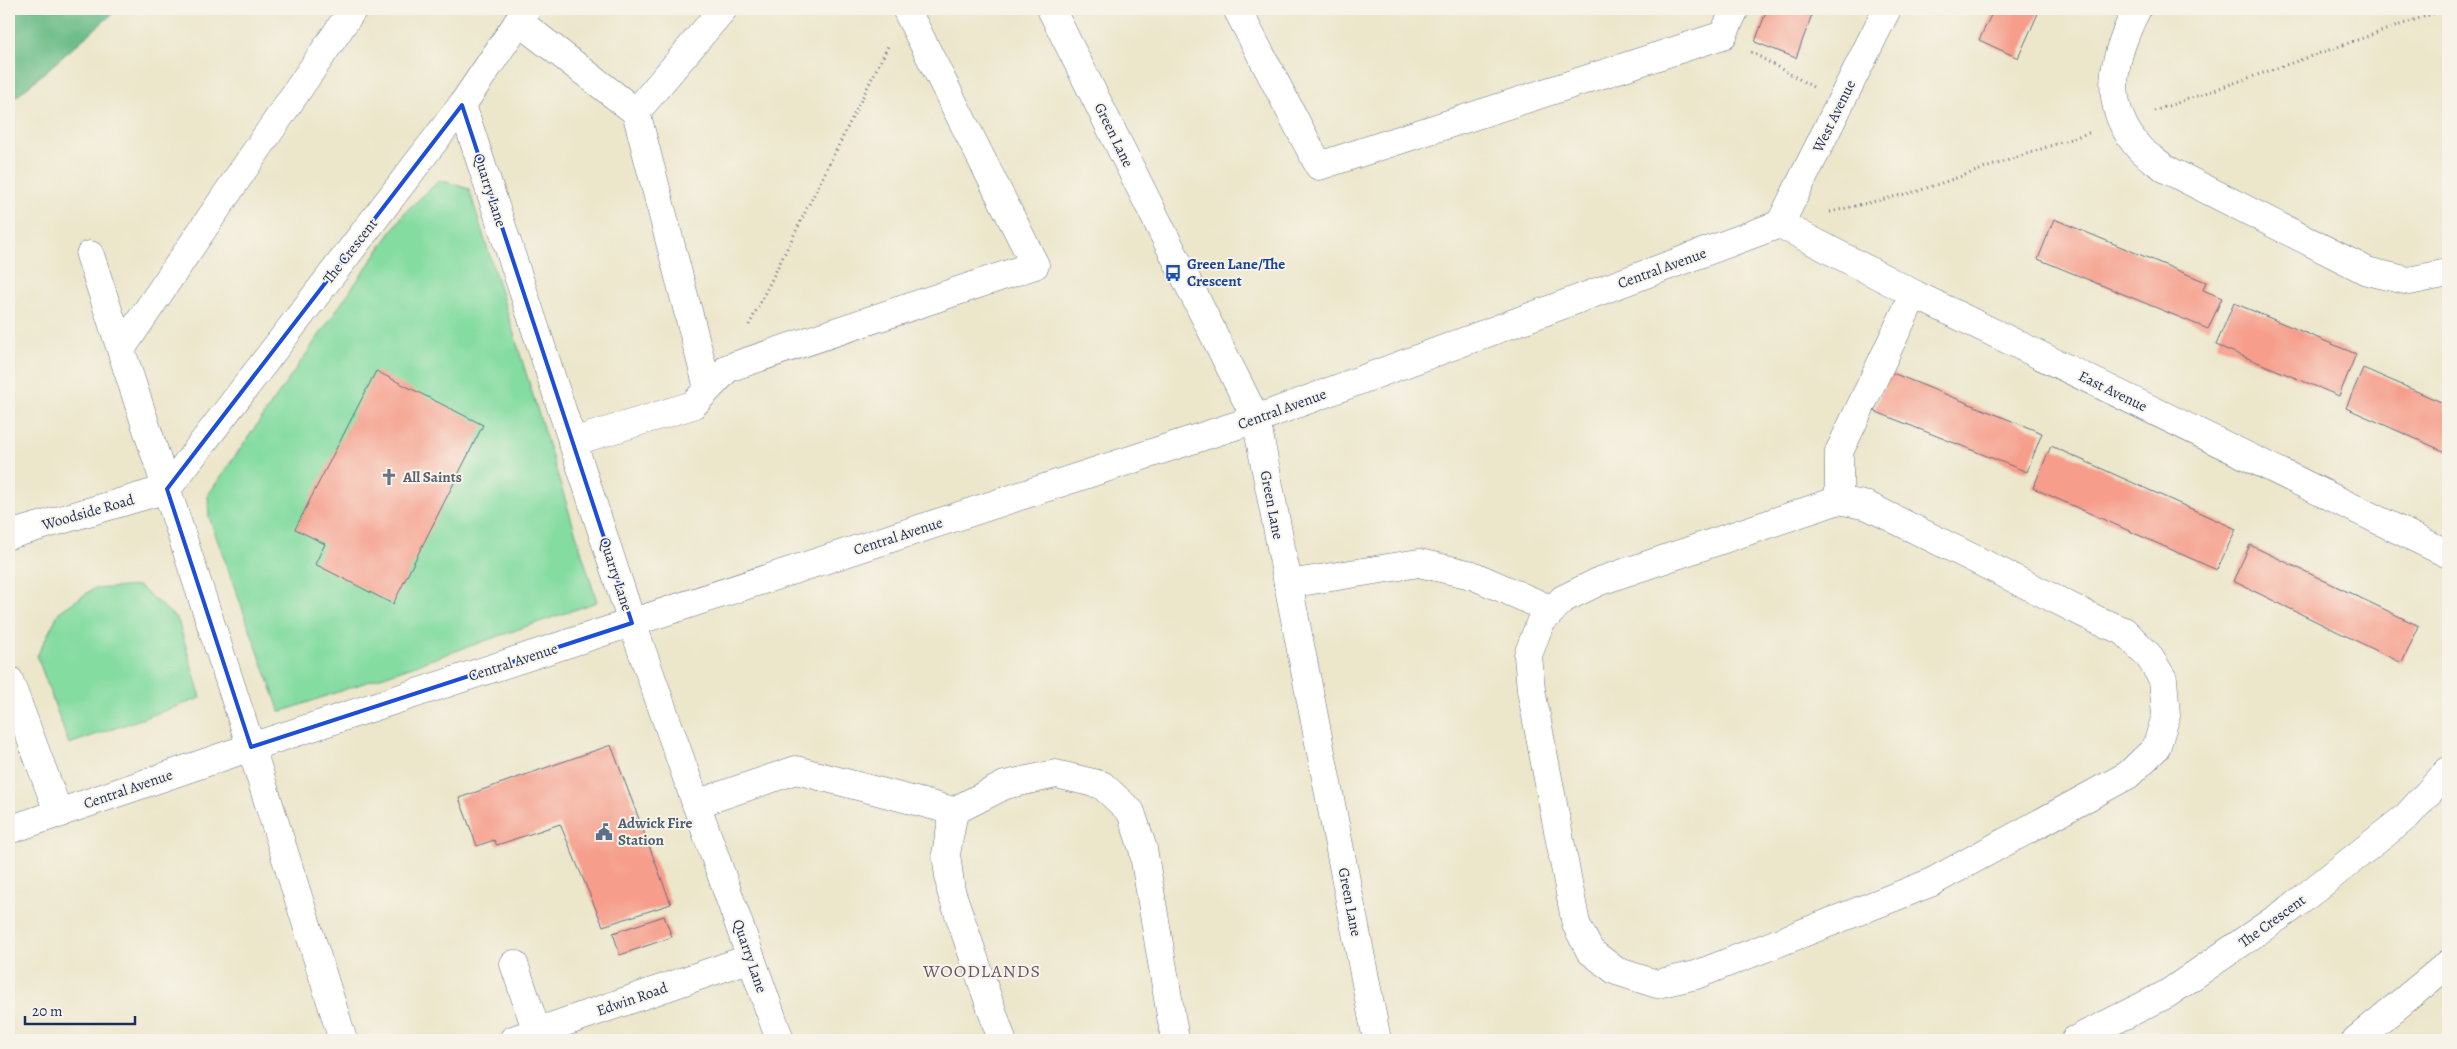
<svg xmlns="http://www.w3.org/2000/svg" width="2457" height="1049" viewBox="0 0 2457 1049" font-family="Alegreya,serif">
<style>
.green{fill:#84dca1;stroke:#508680}
.forest{fill:#6bbc87;stroke:#437672}
.building{fill:#f69e8b}
.lines{fill:none;stroke-linecap:round;stroke-linejoin:round}
.minor-casing{stroke:#646f84;stroke-width:29}
.path{stroke:#646f84;stroke-width:3;stroke-dasharray:1 4;stroke-linecap:butt}
.minor{stroke:#fff;stroke-width:28}
.marked{fill:none;stroke:#1d4ed8;stroke-width:4;stroke-linejoin:round}
.labels{text-anchor:middle;dominant-baseline:central;stroke-width:4;stroke-linejoin:round;paint-order:stroke}
.street-label{font-size:15px;fill:#1b2f5e;stroke:#f7f3e8}
.transit-label{font-size:15px;font-weight:bold;fill:#164399;stroke:#f7f3e8;text-anchor:start}
.worship-label{font-size:15px;font-weight:bold;fill:#5b616d;stroke:#f7f3e8;text-anchor:start}
.service-label{font-size:15px;font-weight:bold;fill:#4e5e75;stroke:#f7f3e8;text-anchor:start}
.quarter-label{font-size:18px;letter-spacing:1px;fill:#68566e;stroke:#f7f3e8}
</style>
<rect width="100%" height="100%" fill="#f7f3e8"/>
<filter id="ink" filterUnits="userSpaceOnUse"><feTurbulence type="fractalNoise" baseFrequency=".02" numOctaves="2"/><feDisplacementMap in="SourceGraphic" scale="10" xChannelSelector="R" yChannelSelector="G"/><feConvolveMatrix kernelMatrix="1 2 1 2 8 2 1 2 1" color-interpolation-filters="sRGB"/></filter>
<filter id="wash" filterUnits="userSpaceOnUse"><feTurbulence type="fractalNoise" baseFrequency=".0096" numOctaves="4" result="noise"/><feDisplacementMap in="SourceGraphic" scale="20" xChannelSelector="R" yChannelSelector="G"/><feGaussianBlur stdDeviation="1.12" result="paint"/><feColorMatrix in="noise" values="0 0 0 0 0 0 0 0 0 0 0 0 0 0 0 0 0 1.4 0 .05"/><feComposite in="paint" operator="in"/></filter>
<g filter="url(#wash)">
<rect width="100%" height="100%" fill="#ece6cb"/>
<g class="green">
<path d="M440 180 469 189 597 602 280 712 209 517 208 495 405 212Z"/>
<path d="M139 586 178 620 201 698 69 744 37 656 59 612 93 589Z"/>
</g>
<path class="forest" d="M9 9H118L9 103Z"/>
<g id="blocks">
<g class="building">
<path d="M1767 9H1814L1796 58 1755 42Z"/>
<path d="M1994 9H2040L2018 58 1979 40Z"/>
<path d="M2054 219 2206 282 2203 290 2222 298 2208 329 2038 259Z"/>
<path d="M2234 303 2356 354 2339 396 2216 345Z"/>
<path d="M2363 368 2448 405V453L2346 408Z"/>
<path d="M376 371 483 425 393 604 315 564 325 544 295 529Z"/>
<path d="M1890 372 2042 433 2027 472 1874 411Z"/>
<path d="M2051 446 2236 529 2217 570 2033 488Z"/>
<path d="M2250 545 2419 626 2402 663 2233 581Z"/>
<path d="M611 745 671 904 603 926 560 824 497 845 494 840 477 846 459 798Z"/>
<path d="M664 916 672 937 620 955 613 933Z"/>
</g>
</g>
</g>
<g filter="url(#ink)">
<use href="#blocks" fill-opacity="0" stroke="#646f84" stroke-width="1"/>
<g class="lines">
<g class="minor-casing">
<g id="minor">
<path d="M1051 9 1256 419 1377 1040"/>
<path d="M1237 9 1319 166 1723 35 1735 9"/>
<path d="M2137 9C2113 56 2100 103 2139 148 2146 156 2158 162 2166 169L2367 271 2409 281 2448 273"/>
<path d="M518 21 636 112"/>
<path d="M462 105 632 623 780 1040"/>
<path d="M1780 224 1914 294 2448 554"/>
<path d="M1780 224 1887 9"/>
<path d="M90 255 251 747 343 1040"/>
<path d="M121 349 353 9"/>
<path d="M708 388 636 112 723 9"/>
<path d="M572 442 693 405 728 368 1035 265 906 9"/>
<path d="M167 489 462 105 527 9"/>
<path d="M1839 500 1868 506 2099 621 2124 631 2148 655 2163 679 2166 716 2156 748 2128 775 1930 883 1696 975 1657 984 1616 971 1590 951 1576 924 1531 690 1528 655 1540 623 1563 599 1600 581 1839 500V452L1914 294"/>
<path d="M9 535 167 489"/>
<path d="M1288 584 1419 563 1472 575 1552 610"/>
<path d="M9 680 59 814"/>
<path d="M696 804 796 770 954 811 1005 785 1056 774 1102 785 1131 812 1143 849 1175 1040"/>
<path d="M954 811 946 854 951 891 1002 1040"/>
<path d="M9 830 251 747 1256 419 1780 224"/>
<path d="M514 964 537 1032"/>
<path d="M513 1040 751 958"/>
<path d="M2075 1040 2167 994 2290 909 2407 816 2448 771"/>
<path d="M2356 1040 2448 964"/>
</g>
</g>
<g class="path">
<path d="M1751 52 1813 87"/>
<path d="M2154 111 2446 9"/>
<path d="M1830 212 1918 191 2091 132"/>
<path d="M749 325 888 46"/>
</g>
<use href="#minor" class="minor"/>
</g>
</g>
<path class="marked" d="M462 105 632 623 251 747 167 489Z"/>
<defs>
<g id="bus-bare" transform="scale(1.35)"><path d="M-5-6H5V4H4V6H2V4H-2V6H-4V4H-5ZM-3.5-4V0h7V-4ZM-3.5 1.2v1.5H-2V1.2ZM2 1.2v1.5H3.5V1.2Z" fill="#1a4fb4" stroke="#f7f3e8" stroke-width="2.5" paint-order="stroke"/></g>
<g id="church-bare" transform="scale(1.35)"><path d="M-1.2-6h2.4v3.5h3.3v2.4h-3.3V6h-2.4V-.1h-3.3v-2.4h3.3Z" fill="#6b7280" stroke="#f7f3e8" stroke-width="2.5" paint-order="stroke"/></g>
<g id="civic-bare" transform="scale(1.35)"><path d="M-.6-6.5H3V-4.5H.6V-3L4-1V1h2V6H-6V1h2V-1L-.6-3ZM-1.2 2.5V6h2.4V2.5Z" fill="#5c6f8a" stroke="#f7f3e8" stroke-width="2.5" paint-order="stroke"/></g>
</defs>
<g fill-rule="evenodd">
<use href="#bus-bare" x="1173" y="273"/>
<use href="#church-bare" x="389" y="477"/>
<use href="#civic-bare" x="604" y="832"/>
</g>
<g class="labels">
<g class="street-label">
<text transform="translate(1834 116) rotate(-64)">West Avenue</text>
<text transform="translate(1114 135) rotate(64)">Green Lane</text>
<text transform="translate(490 190) rotate(72)">Quarry Lane</text>
<text transform="translate(350 251) rotate(-52)">The Crescent</text>
<text transform="translate(1662 268) rotate(-20)">Central Avenue</text>
<text transform="translate(2113 391) rotate(26)">East Avenue</text>
<text transform="translate(1282 409) rotate(-20)">Central Avenue</text>
<text transform="translate(1272 505) rotate(79)">Green Lane</text>
<text transform="translate(88 512) rotate(-16)">Woodside Road</text>
<text transform="translate(898 536) rotate(-18)">Central Avenue</text>
<text transform="translate(616 574) rotate(72)">Quarry Lane</text>
<text transform="translate(513 662) rotate(-18)">Central Avenue</text>
<text transform="translate(128 789) rotate(-19)">Central Avenue</text>
<text transform="translate(1350 902) rotate(79)">Green Lane</text>
<text transform="translate(2272 921) rotate(-36)">The Crescent</text>
<text transform="translate(750 956) rotate(71)">Quarry Lane</text>
<text transform="translate(632 999) rotate(-19)">Edwin Road</text>
</g>
<g class="transit-label">
<text x="1187" y="264">Green Lane/The<tspan x="1187" dy="17">Crescent</tspan></text>
</g>
<g class="worship-label">
<text x="403" y="477">All Saints</text>
</g>
<g class="service-label">
<text x="618" y="823">Adwick Fire<tspan x="618" dy="17">Station</tspan></text>
</g>
<g class="quarter-label">
<text x="982" y="971">WOODLANDS</text>
</g>
</g>
<rect width="2457" height="1049" fill="none" stroke="#f7f3e8" stroke-width="30"/>
<path d="M25 1016v8h110v-8" fill="none" stroke="#1b2f5e" stroke-width="2.5"/>
<text x="32" y="1016" font-size="15" fill="#1b2f5e" stroke="#f7f3e8" stroke-width="4" paint-order="stroke">20 m</text>
</svg>
